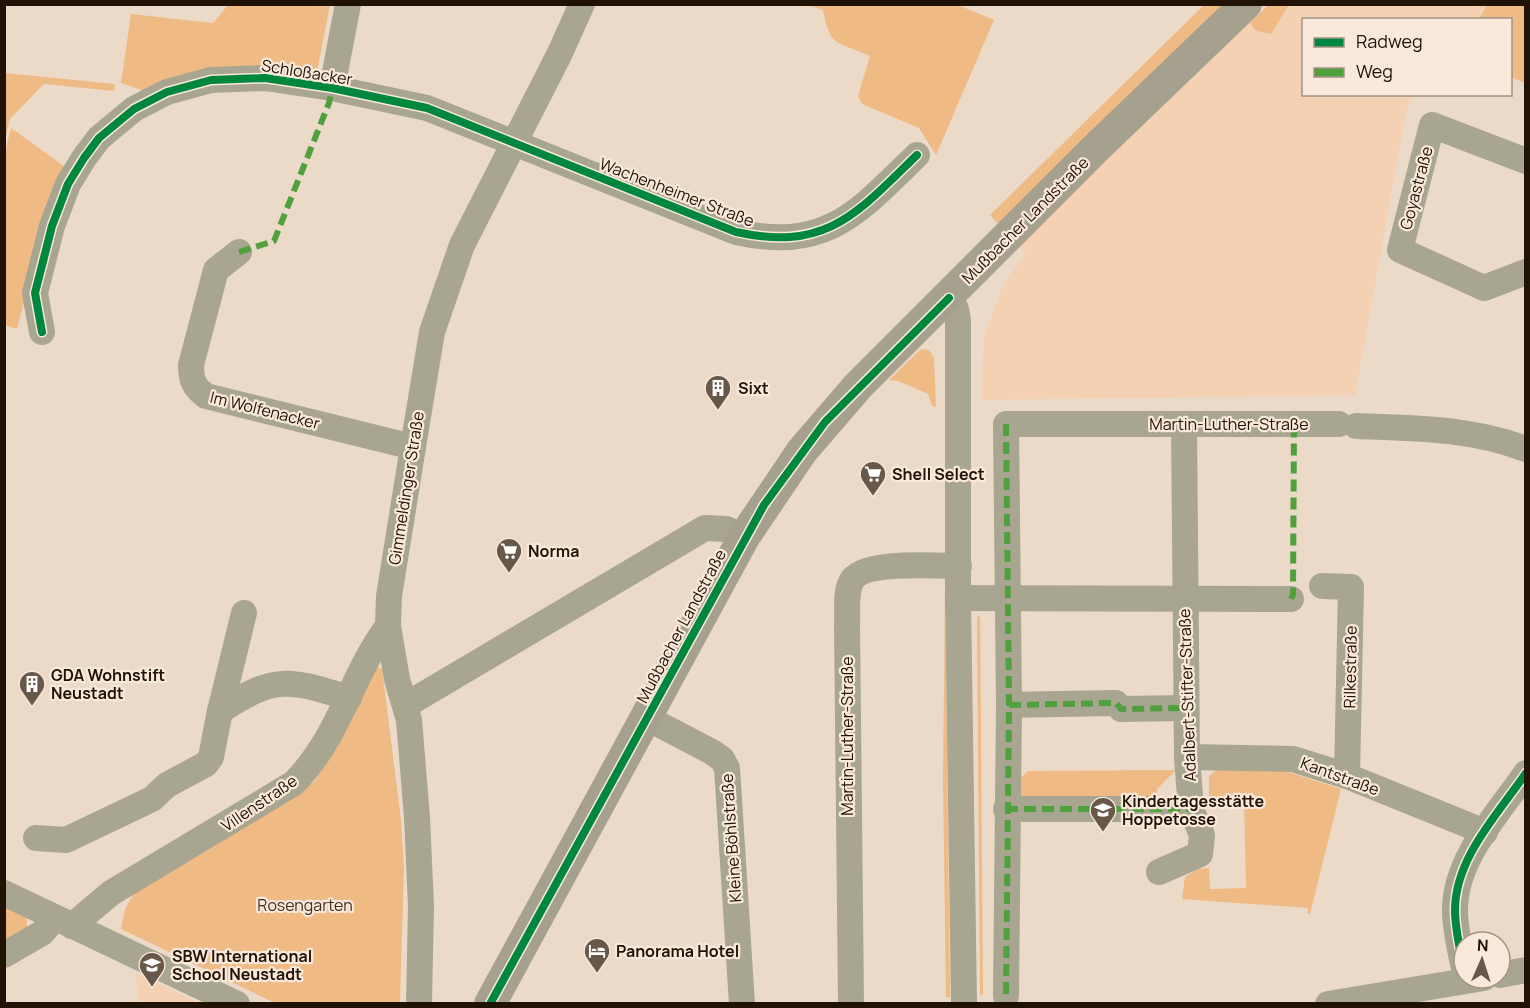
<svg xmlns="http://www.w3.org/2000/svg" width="1530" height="1008" viewBox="0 0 1530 1008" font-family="Manrope,sans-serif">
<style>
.built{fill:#f3d1b2}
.green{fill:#f0ba84}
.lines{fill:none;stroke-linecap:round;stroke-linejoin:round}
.minor{stroke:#a8a690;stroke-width:26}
.major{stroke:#a6a18e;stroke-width:32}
.quiet{stroke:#50a03d;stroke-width:6;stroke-dasharray:12 6;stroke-linecap:butt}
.cycleway-casing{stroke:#fae9db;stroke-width:11}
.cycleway{stroke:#00873e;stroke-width:8}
.labels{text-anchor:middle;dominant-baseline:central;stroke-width:4.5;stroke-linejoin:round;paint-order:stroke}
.street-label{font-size:16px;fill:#201205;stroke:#fae9db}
.poi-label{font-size:16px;font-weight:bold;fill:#201205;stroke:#fae9db;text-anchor:start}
.park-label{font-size:16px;fill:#412e1d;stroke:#fae9db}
</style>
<rect width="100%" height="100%" fill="#ecdac9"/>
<g class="built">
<path d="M1289 5H1487L1479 19 1304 20V94L1413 95 1407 108 1355 395 981 400 984 336 1005 281 1026 254 1018 246 1229 39 1250 23 1256 31 1271 34Z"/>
<path d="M136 973 199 1003H138Z"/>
</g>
<g class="green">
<path d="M228 5H330L316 77 231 66 179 77 147 92 121 83 131 14 213 23Z"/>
<path d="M808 5H958L994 20 936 155 919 128 862 104 858 96 870 56C837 41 830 48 823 10Z"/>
<path d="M1204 5H1228L1002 228 990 215Z"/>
<path d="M1268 5H1289L1271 34 1256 31 1250 23Z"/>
<path d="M1487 5H1525V83L1511 77 1510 20 1479 19Z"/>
<path d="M5 73 115 84 114 91 44 84 10 119 5 140Z"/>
<path d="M11 128 68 169 49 206 17 329 5 325 4 156Z"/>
<path d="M921 349 929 350 934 358 936 407 932 406 928 394 898 381 889 380Z"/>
<path d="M945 586 950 997H946L943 778Z"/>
<path d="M977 616 980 617 983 995H980Z"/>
<path d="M374 666 382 669 401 820 404 867 400 1003H275L121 929 125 909 136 890 205 852 314 782 346 732Z"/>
<path d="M1176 770 1157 789 1158 804 1020 802V779L1028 771Z"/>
<path d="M1217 770H1282L1341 789 1310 914 1307 913 1308 908 1182 899 1185 877 1197 869 1209 868 1210 889 1246 888 1244 802H1209V776Z"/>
<path d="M4 906 27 917V934L4 946Z"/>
</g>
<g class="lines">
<g class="minor">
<path d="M332 88 348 4"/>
<path d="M1526 161 1432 125 1400 250 1484 288 1526 272"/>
<path d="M239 252 216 270 191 365C191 381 194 387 206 396L413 447"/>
<path d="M949 298 956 309 958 320V598L964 1004"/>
<path d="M42 332 35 293 52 226 68 184 84 158 99 138 134 109 167 92 211 80 265 78 332 88 427 108 736 232C827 252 857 213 917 155"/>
<path d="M1356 426C1414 428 1470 428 1526 449"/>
<path d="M1322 586 1351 587 1347 776"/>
<path d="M958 598 1291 599"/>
<path d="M406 705 705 528 726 529 744 537"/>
<path d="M1009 705 1116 703 1121 709 1186 708"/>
<path d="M220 711 244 613"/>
<path d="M647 718 712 752 722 759 727 768 742 1004"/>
<path d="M1187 757 1293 759 1347 776 1485 832"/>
<path d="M1006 809H1191"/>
<path d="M36 838 66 840 152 799 167 785 206 764 211 757 220 711C275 675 288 679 349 698"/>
<path d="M1159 872 1200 854 1202 835 1191 809 1187 757 1184 424"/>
<path d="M4 893 237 1004"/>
<path d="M72 926 111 893 294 783C341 735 350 677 388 626"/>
<path d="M4 955 42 933 55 918"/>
<path d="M1464 969C1460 949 1455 930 1455 910 1455 858 1498 814 1526 773"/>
<path d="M1500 975 1526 970"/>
<path d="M1006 996 1009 705 1006 424H1339"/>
<path d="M419 1004 421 906 417 817 409 720 397 679 388 626 389 596 413 447 432 332 462 245 559 55 582 4"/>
<path d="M851 1004 847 624C848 611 845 594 851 582 861 560 936 566 959 566"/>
<path d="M1328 1004 1484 978"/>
</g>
<path class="major" d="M490 1004 744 537 802 451 858 386 1095 149 1246 4"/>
<g class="quiet">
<path d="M239 252 274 241 329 103 332 88"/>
<path d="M1006 424 1009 705 1006 996"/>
<path d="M1291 599 1293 595 1294 424"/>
<path d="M1009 705 1116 703 1121 709 1186 708"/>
<path d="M1006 809H1191"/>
</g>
<g class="cycleway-casing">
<g id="cycleway">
<path d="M42 332 35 293 52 226 68 184 84 158 99 138 134 109 167 92 211 80 265 78 332 88 427 108 736 232C827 252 857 213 917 155"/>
<path d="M1464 969C1460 949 1455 930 1455 910 1455 858 1498 814 1526 773"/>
<path d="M490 1004 764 505 825 422 949 298"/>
</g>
</g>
<use href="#cycleway" class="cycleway"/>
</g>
<defs>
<g id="building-pin" transform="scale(1.35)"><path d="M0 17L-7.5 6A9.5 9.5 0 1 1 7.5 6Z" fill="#67584a" stroke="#fae9db"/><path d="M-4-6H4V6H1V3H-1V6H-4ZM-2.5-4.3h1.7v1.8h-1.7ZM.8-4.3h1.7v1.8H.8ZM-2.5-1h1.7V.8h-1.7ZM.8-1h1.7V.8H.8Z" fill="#fff"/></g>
<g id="supermarket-pin" transform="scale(1.35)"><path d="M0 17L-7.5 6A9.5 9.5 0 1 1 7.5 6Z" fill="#67584a" stroke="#fae9db"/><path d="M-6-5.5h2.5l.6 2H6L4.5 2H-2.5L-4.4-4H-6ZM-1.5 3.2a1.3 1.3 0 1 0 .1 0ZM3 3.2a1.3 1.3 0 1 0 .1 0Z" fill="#fff"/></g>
<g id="school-pin" transform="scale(1.35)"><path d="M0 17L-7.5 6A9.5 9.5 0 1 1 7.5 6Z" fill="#67584a" stroke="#fae9db"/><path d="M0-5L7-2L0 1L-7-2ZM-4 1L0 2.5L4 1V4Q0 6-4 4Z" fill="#fff"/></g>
<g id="hotel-pin" transform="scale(1.35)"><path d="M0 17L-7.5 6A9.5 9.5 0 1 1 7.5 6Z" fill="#67584a" stroke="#fae9db"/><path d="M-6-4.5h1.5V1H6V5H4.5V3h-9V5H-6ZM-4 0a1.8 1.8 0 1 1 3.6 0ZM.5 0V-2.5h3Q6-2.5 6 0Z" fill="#fff"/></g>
</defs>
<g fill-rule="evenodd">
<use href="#building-pin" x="718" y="388"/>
<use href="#supermarket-pin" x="873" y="474"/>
<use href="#supermarket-pin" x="509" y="551"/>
<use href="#building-pin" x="32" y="684"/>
<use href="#school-pin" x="1103" y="810"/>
<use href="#hotel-pin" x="597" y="951"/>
<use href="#school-pin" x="152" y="965"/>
</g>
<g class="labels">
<g class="street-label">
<text transform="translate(307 72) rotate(9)">Schloßacker</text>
<text transform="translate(1416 188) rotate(-75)">Goyastraße</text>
<text transform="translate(677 192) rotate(21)">Wachenheimer Straße</text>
<text transform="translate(1025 220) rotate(-45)">Mußbacher Landstraße</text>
<text transform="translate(265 410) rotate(14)">Im Wolfenacker</text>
<text x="1229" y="424">Martin-Luther-Straße</text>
<text transform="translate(406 488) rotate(-81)">Gimmeldinger Straße</text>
<text transform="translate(681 626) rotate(-62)">Mußbacher Landstraße</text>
<text transform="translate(1350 667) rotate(-89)">Rilkestraße</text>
<text transform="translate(1187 695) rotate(-92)">Adalbert-Stifter-Straße</text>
<text transform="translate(847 736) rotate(-90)">Martin-Luther-Straße</text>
<text transform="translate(1340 776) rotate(20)">Kantstraße</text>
<text transform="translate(259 803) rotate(-34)">Villenstraße</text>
<text transform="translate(731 838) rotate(-94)">Kleine Böhlstraße</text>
</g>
<g class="poi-label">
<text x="738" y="388">Sixt</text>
<text x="892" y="474">Shell Select</text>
<text x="528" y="551">Norma</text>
<text x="51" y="675">GDA Wohnstift<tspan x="51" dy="18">Neustadt</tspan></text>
<text x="1122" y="801">Kindertagesstätte<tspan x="1122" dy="18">Hoppetosse</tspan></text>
<text x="616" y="951">Panorama Hotel</text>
<text x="172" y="956">SBW International<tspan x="172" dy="18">School Neustadt</tspan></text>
</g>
<g class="park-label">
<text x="305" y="905">Rosengarten</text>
</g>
</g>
<rect width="1530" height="1008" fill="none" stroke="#201205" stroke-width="12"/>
<rect x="1302" y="18" width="210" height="78" fill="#fae9db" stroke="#a39385" stroke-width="1.5"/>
<rect x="1314" y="38" width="30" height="9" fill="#00873e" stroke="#a39385" stroke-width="1.5"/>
<text x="1356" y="48" font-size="18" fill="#201205">Radweg</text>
<rect x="1314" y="68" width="30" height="9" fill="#50a03d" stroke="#a39385" stroke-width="1.5"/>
<text x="1356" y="78" font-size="18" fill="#201205">Weg</text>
<g transform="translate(1482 960) rotate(3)"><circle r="28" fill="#fae9db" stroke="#a39385" stroke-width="1.5"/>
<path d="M0-4.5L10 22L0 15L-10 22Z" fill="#67584a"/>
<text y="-9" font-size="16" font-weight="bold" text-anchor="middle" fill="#201205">N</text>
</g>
</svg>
